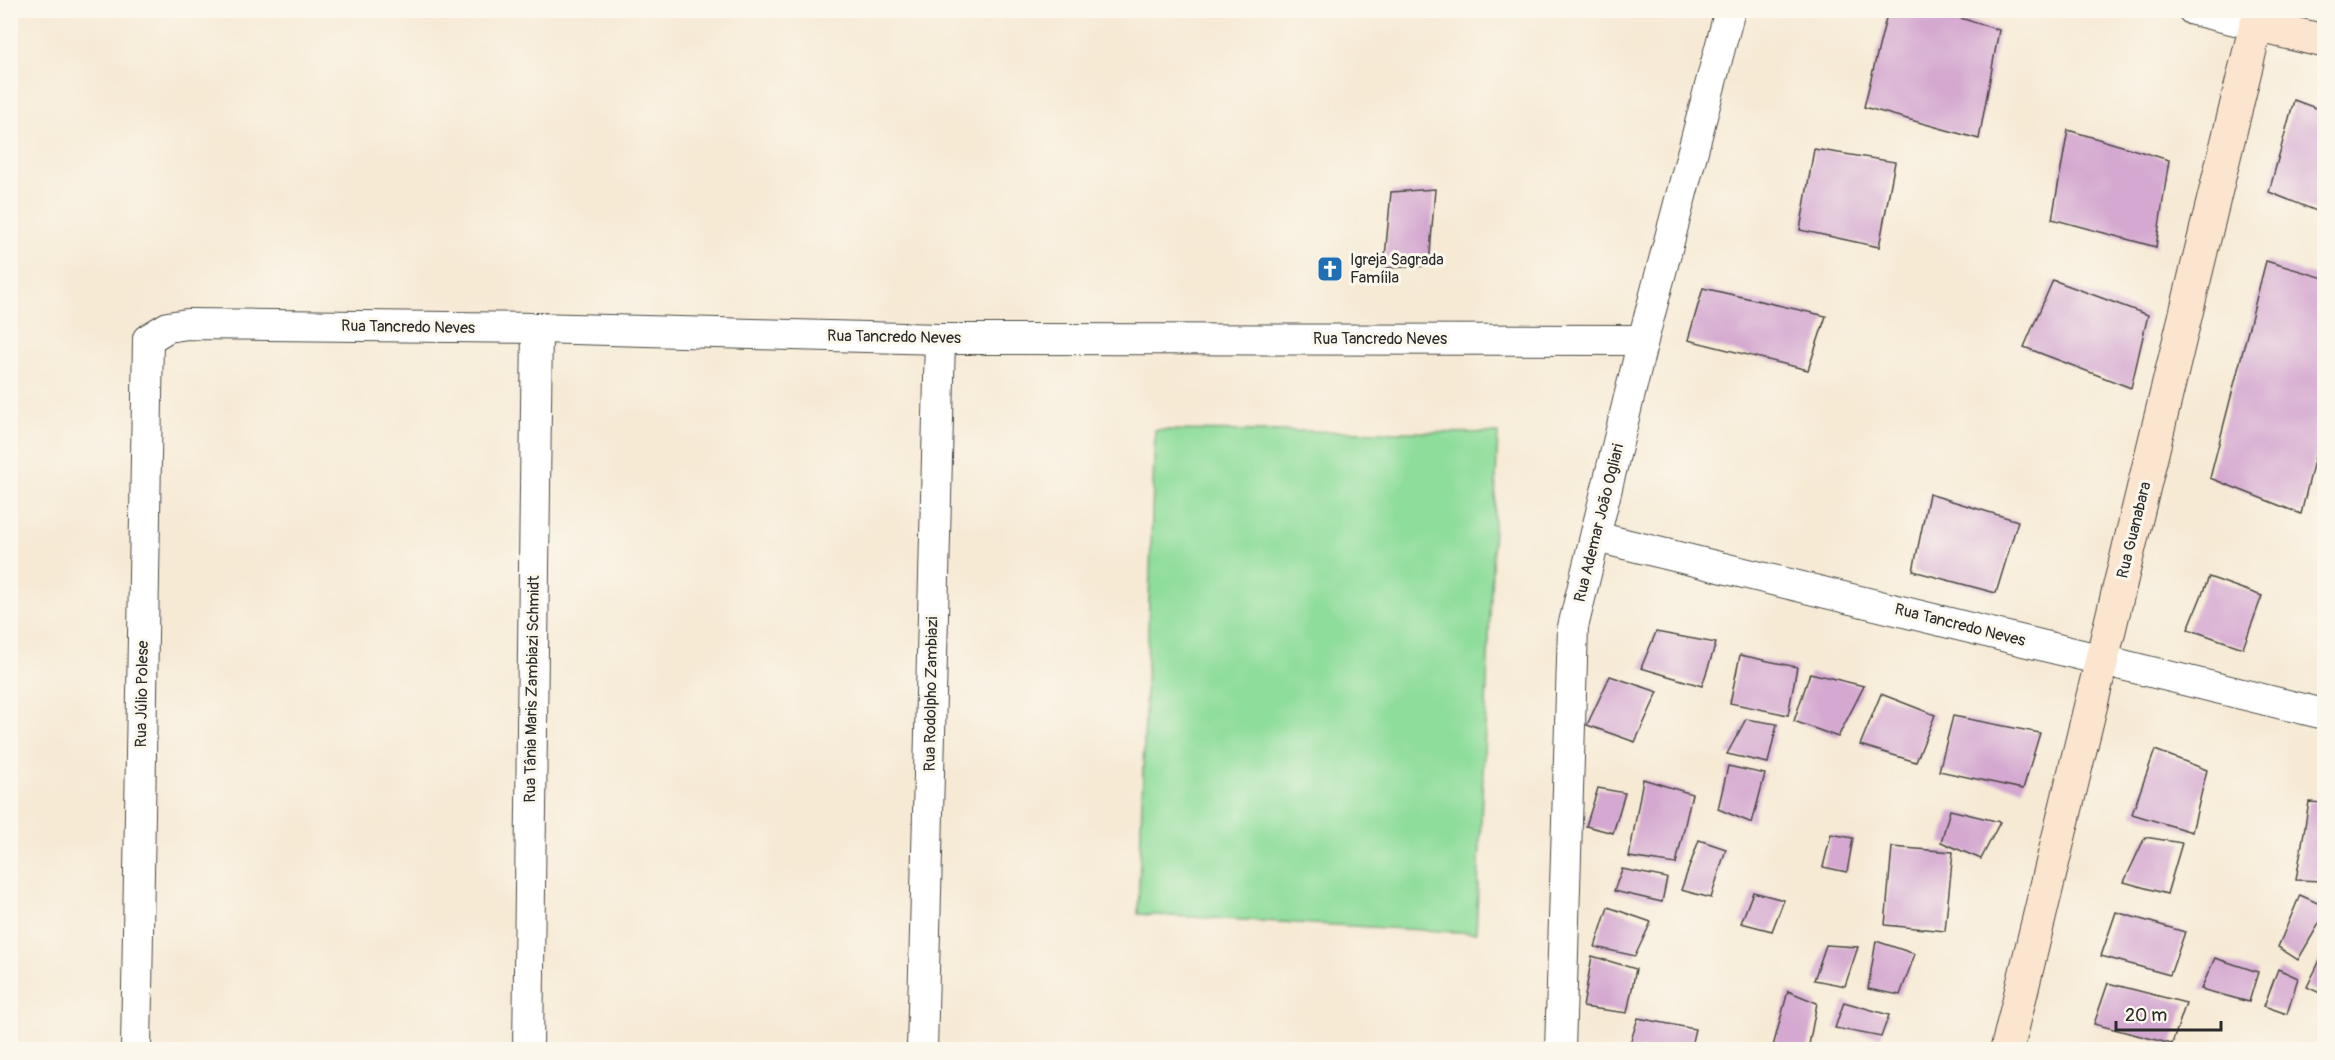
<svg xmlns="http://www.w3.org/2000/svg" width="2335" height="1060" viewBox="0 0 2335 1060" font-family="Pangolin,sans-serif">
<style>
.grass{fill:#8fdd9b;stroke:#5d8463;stroke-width:1.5}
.building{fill:#d4a8d0}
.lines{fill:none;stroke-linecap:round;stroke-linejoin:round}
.street-casing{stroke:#494844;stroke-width:32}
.secondary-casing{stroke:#494844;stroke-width:35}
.street{stroke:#fff;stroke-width:30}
.secondary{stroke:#fbe5cf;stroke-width:33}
.labels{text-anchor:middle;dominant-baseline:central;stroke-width:6;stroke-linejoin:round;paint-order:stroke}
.poi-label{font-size:16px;fill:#2b2b2b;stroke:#fbf7ec;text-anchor:start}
.street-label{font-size:16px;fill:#2b2b2b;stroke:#fbf7ec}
</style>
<rect width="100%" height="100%" fill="#fbf7ec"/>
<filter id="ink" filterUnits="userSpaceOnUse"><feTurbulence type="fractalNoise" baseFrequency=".0167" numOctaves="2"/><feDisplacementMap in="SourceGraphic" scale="12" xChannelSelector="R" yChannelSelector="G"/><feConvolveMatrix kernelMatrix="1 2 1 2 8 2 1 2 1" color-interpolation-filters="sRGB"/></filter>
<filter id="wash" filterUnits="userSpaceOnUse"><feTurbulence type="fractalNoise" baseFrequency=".008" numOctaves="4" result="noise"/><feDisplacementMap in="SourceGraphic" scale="24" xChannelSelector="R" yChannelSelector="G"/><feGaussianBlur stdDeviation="1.35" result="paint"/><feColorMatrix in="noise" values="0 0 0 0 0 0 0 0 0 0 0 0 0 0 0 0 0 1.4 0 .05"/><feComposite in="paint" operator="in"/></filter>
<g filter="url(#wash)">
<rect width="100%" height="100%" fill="#f6ead5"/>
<path class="grass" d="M1155 430 1498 433 1476 933 1138 914Z"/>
<g id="blocks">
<g class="building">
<path d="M1888 10H1935L1999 30 1979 139 1864 107Z"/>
<path d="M2294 100 2324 111V214L2269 192Z"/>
<path d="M2068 130 2169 160 2156 247 2052 219Z"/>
<path d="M1814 149 1895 162 1879 247 1800 230Z"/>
<path d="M1435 189 1429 266 1384 268 1391 192Z"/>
<path d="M2266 261 2324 278V406L2322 428 2301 514 2210 478Z"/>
<path d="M2053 280 2148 315 2131 388 2024 347Z"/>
<path d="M1703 288 1826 316 1808 370 1688 340Z"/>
<path d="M1929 494 2018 521 1996 593 1913 571Z"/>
<path d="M2209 577 2262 596 2243 648 2188 629Z"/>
<path d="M1656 632 1716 643 1702 686 1641 668Z"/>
<path d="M1740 655 1797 667 1788 715 1730 703Z"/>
<path d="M1810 673 1864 686 1838 737 1794 721Z"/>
<path d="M1610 676 1658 692 1635 742 1587 725Z"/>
<path d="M1881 694 1935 715 1916 762 1860 745Z"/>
<path d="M1953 716 2040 733 2023 789 1939 771Z"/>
<path d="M1746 719 1777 724 1768 763 1727 754Z"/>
<path d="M2155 750 2207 770 2192 832 2132 814Z"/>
<path d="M1728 766 1765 774 1752 823 1718 809Z"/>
<path d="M1643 779 1692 794 1676 864 1629 857Z"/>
<path d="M1598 788 1625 793 1613 833 1586 826Z"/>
<path d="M2309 802 2324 803V881L2296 880Z"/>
<path d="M1950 810 2000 822 1981 859 1941 842Z"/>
<path d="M1831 834 1853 838 1847 872 1823 867Z"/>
<path d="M2145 837 2182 843 2167 894 2124 882Z"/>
<path d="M1699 840 1726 849 1711 898 1681 890Z"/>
<path d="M1892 847 1953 852 1945 931 1885 925Z"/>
<path d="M1622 869 1667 878 1662 902 1614 891Z"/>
<path d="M1753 892 1784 900 1772 931 1741 923Z"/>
<path d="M2300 895 2324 906V915L2298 960 2278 947Z"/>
<path d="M1608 907 1651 922 1635 956 1595 947Z"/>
<path d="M2116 912 2185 932 2170 975 2101 956Z"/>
<path d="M1876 941 1915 954 1900 995 1868 989Z"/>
<path d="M1826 945 1858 947 1845 986 1814 980Z"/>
<path d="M2324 952V995L2307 987Z"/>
<path d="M1592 956 1636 969 1627 1013 1583 1007Z"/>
<path d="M2215 958 2258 972 2249 1002 2201 989Z"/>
<path d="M2278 969 2298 978 2287 1014 2264 1006Z"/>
<path d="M2108 983 2186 1003 2172 1044 2094 1024Z"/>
<path d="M1788 991 1817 1003 1808 1050H1772Z"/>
<path d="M1844 1002 1889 1015 1881 1037 1835 1028Z"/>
<path d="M1638 1018 1695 1029 1690 1050H1628Z"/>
</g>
</g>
</g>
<g filter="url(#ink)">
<use href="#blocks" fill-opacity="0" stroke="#494844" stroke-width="1.5"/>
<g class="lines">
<g class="street-casing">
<g id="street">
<path d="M2193 10 2256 25 2259 10"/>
<path d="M1596 537 2324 714"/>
<path d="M136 1050 148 339 168 327 187 324 537 328 940 339 1643 340"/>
<path d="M528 1050 537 328"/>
<path d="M922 1050 940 339"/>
<path d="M1560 1050 1573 627 1643 340 1730 10"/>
</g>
</g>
<g class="secondary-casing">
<path id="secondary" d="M2007 1050 2256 25 2324 41"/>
</g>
<use href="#street" class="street"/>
<use href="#secondary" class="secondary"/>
</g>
</g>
<defs>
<g id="church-square" transform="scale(1.35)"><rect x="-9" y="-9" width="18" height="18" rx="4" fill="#1f6fb2" stroke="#fbf7ec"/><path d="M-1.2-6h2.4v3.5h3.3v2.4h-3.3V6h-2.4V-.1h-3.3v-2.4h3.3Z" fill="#fff"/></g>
</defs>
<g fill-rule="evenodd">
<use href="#church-square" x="1330" y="269"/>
</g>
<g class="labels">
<g class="poi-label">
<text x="1350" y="260">Igreja Sagrada<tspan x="1350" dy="18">Famíila</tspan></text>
</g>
<g class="street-label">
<text transform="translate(408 327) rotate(1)">Rua Tancredo Neves</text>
<text transform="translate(894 337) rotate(1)">Rua Tancredo Neves</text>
<text x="1380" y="339">Rua Tancredo Neves</text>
<text transform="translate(1599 523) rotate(-76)">Rua Ademar João Ogliari</text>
<text transform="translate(2134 530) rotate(-76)">Rua Guanabara</text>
<text transform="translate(1960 625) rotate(14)">Rua Tancredo Neves</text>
<text transform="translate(532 689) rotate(-89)">Rua Tânia Maris Zambiazi Schmidt</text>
<text transform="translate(142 694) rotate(-89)">Rua Júlio Polese</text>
<text transform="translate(931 694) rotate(-89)">Rua Rodolpho Zambiazi</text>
</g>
</g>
<rect width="2335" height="1060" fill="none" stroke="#fbf7ec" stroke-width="36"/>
<path d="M2116 1021v9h105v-9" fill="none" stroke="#2b2b2b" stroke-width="3"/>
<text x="2125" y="1021" font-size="18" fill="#2b2b2b" stroke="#fbf7ec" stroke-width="4.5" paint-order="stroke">20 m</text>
</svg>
